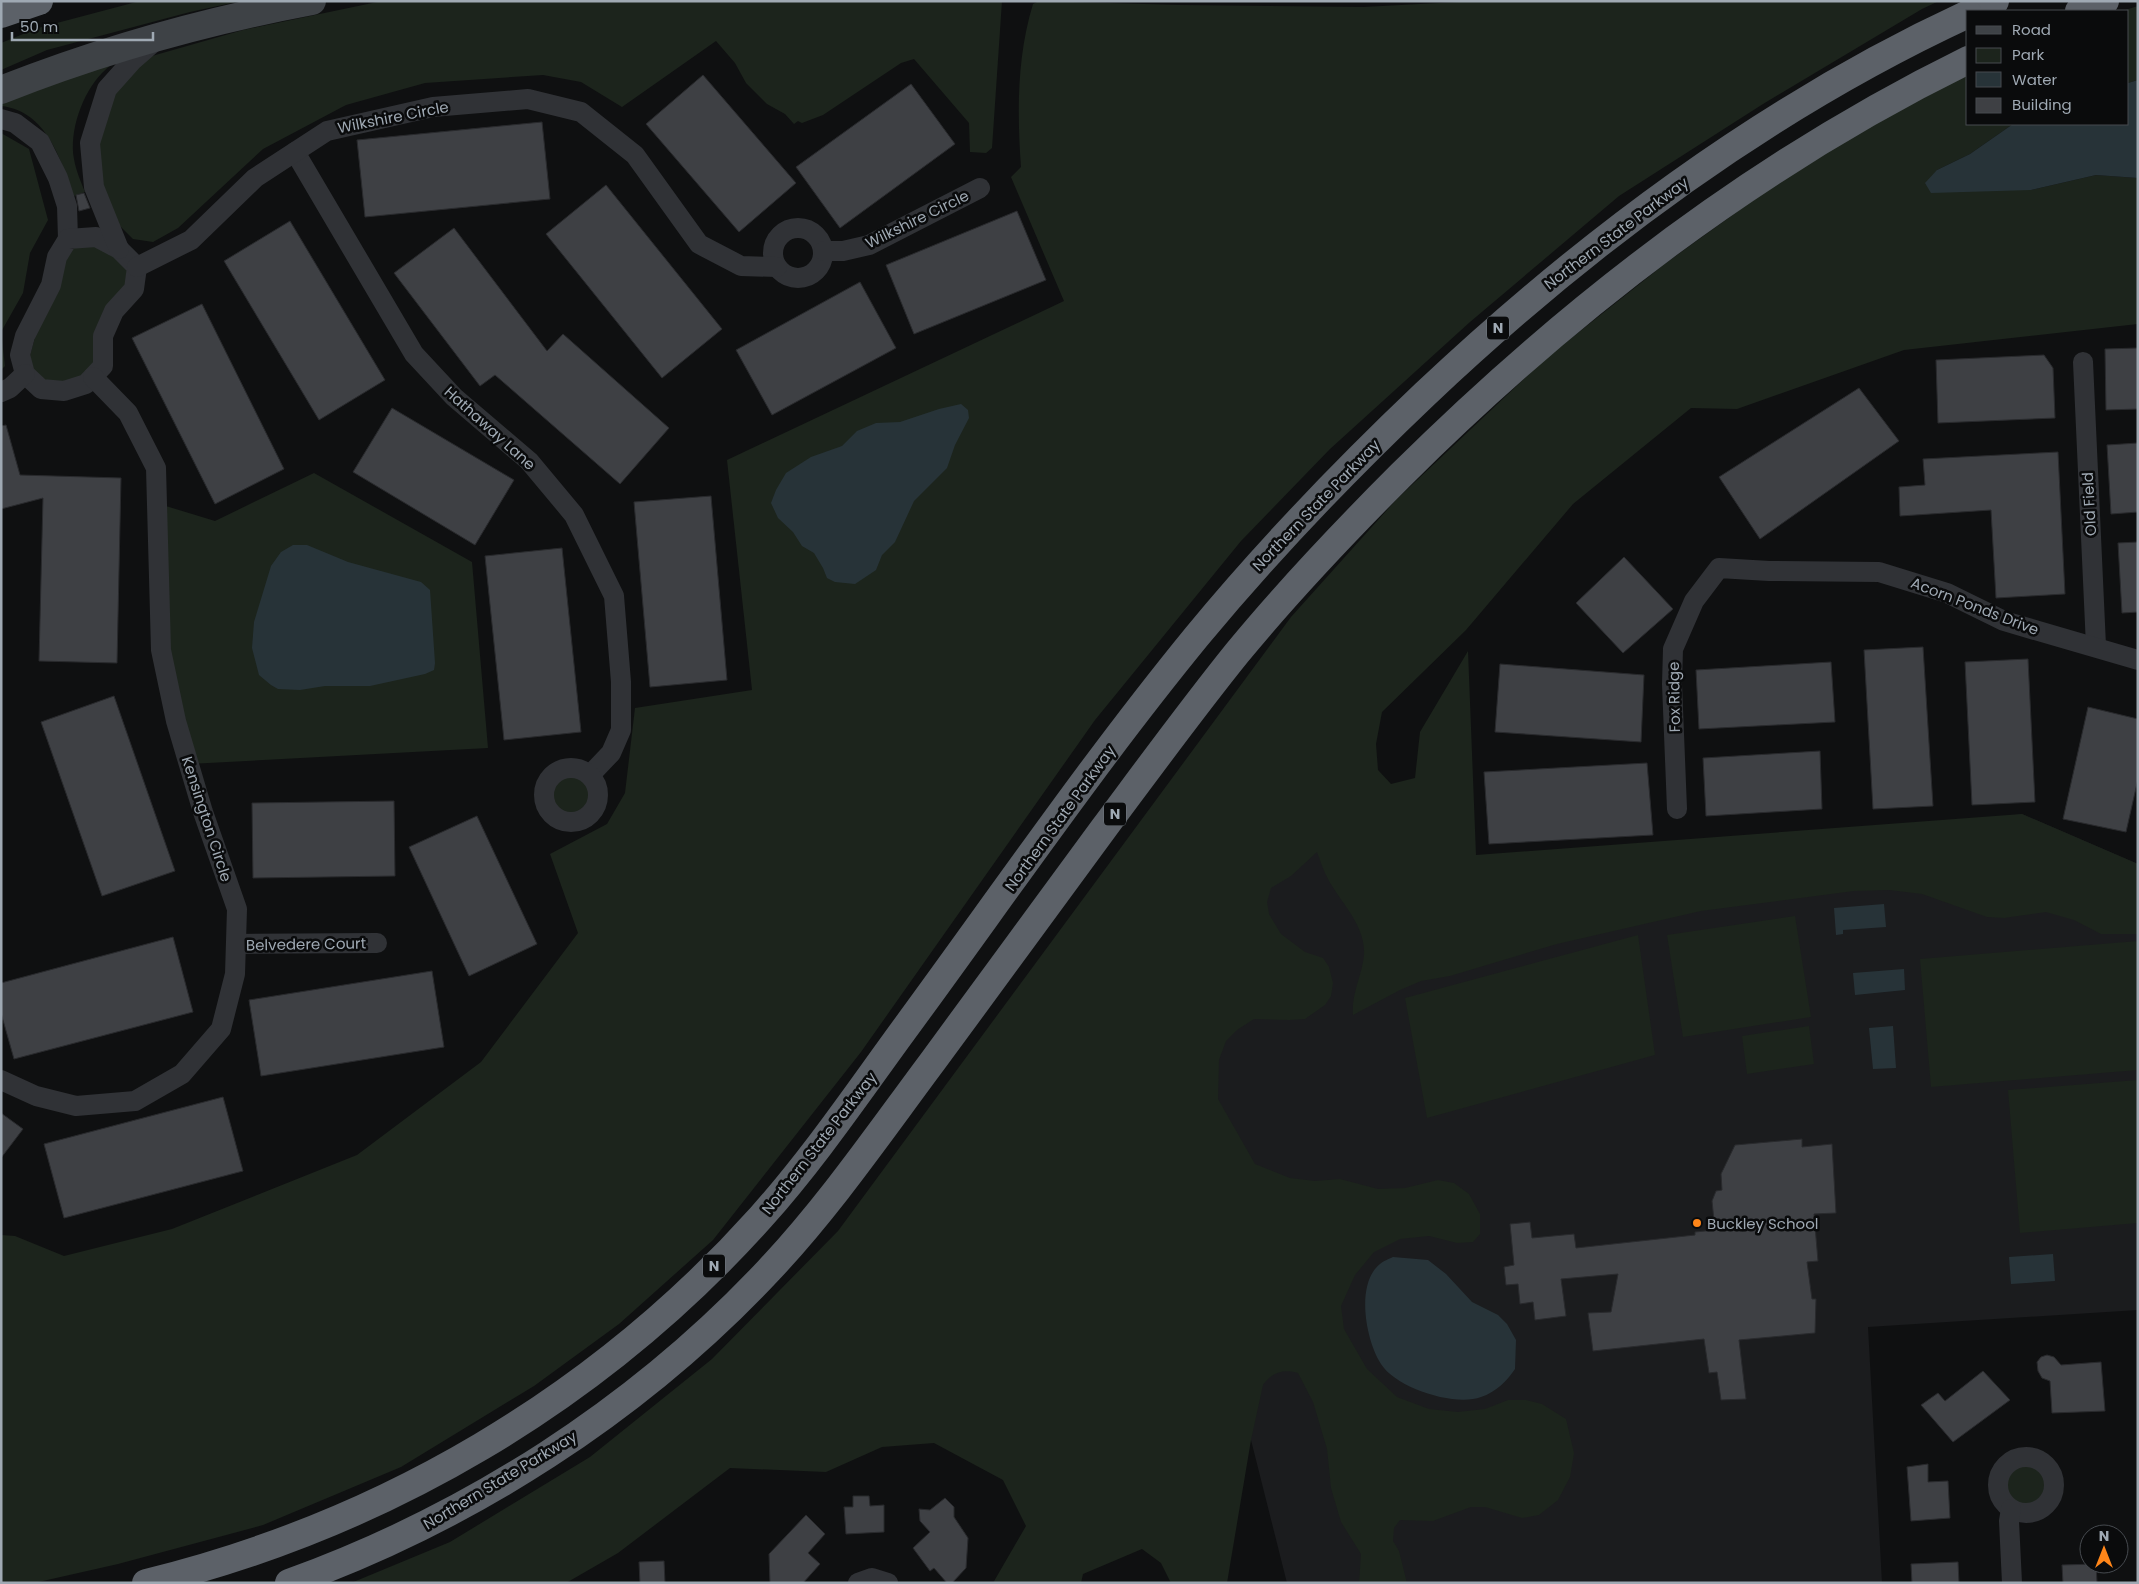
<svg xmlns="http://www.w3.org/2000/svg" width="2139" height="1584" viewBox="0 0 2139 1584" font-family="Poppins,sans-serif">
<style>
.built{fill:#1b1c1e}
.green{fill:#1c241c}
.water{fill:#273338}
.building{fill:#3e4044;stroke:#292a2d}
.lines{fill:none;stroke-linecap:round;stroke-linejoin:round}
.minor{stroke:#303236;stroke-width:20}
.secondary{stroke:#3e4246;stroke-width:28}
.motorway{stroke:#5c6168;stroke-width:28}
.poi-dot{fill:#ff8619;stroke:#0a0b0c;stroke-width:2}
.labels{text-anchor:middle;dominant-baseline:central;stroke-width:5;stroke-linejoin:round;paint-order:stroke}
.shield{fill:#0a0b0c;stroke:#727a81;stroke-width:1}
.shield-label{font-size:14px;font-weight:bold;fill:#9fa9b3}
.street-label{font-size:15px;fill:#9fa9b3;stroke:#0a0b0c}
.poi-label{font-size:15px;fill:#9fa9b3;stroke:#0a0b0c;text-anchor:start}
</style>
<rect width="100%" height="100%" fill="#0f1011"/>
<path class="built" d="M2022 814 2138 864V1310L1868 1327 1882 1583H1287L1251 1440 1240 1374 1206 1094 1239 872 1302 823 1370 895Z"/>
<g class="green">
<path d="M140 1H241L190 12 47 50 1 70V43L38 28Z"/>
<path d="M382 1H1002L992 148 986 153 970 152 969 123 914 59 901 63 823 115 802 123 798 121 794 124 785 114 767 104 746 83 735 63 716 41 622 107 581 82 543 75 425 83 346 105 263 149 178 228 153 242 133 239 116 222 102 186 98 130 121 79 145 58 243 30Z"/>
<path d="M1039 1 1180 5 1363 7 1477 1H1939L1922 9 1763 104 1619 196 1470 322 1330 449 1241 541 1095 720 861 1052 713 1240 619 1324 534 1386 401 1467 263 1525 118 1564 34 1583H1V1235L15 1236 64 1256 172 1229 357 1155 481 1062 578 933 550 854 607 824 625 793 635 708 752 690 727 460 1064 301 1011 177 1021 167C1017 113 1017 56 1033 4Z"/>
<path d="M2138 6V80L2128 83V11H2122Z"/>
<path d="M122 56C115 61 108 67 102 73 82 94 69 131 74 159 76 171 81 182 85 192L74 196C60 159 47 111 1 106V95Z"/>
<path d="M1968 73V124H2013L1970 154 1937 170 2031 190 2096 175 2138 178V324L1904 350 1737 409 1691 408 1573 504 1466 630 1382 712 1376 744 1378 770 1391 784 1415 778 1420 732 1468 651 1476 855 2022 814 2138 864V934H2101L2074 920 2046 912 2004 918 1987 917 1922 894 1889 890 1854 891 1701 911 1557 944 1450 976 1421 981 1400 990 1353 1015C1351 994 1362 976 1364 955 1366 923 1337 900 1325 873 1322 867 1320 859 1317 852L1291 876 1271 888 1267 902 1269 914 1281 934 1305 952 1323 958 1329 967 1333 983 1331 996 1325 1005 1305 1019 1289 1020 1254 1019 1237 1030 1226 1041 1219 1060 1218 1099 1255 1164 1290 1178 1315 1181 1340 1179 1378 1189 1405 1188 1438 1180 1454 1183 1469 1194 1480 1214V1234L1473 1242 1457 1243 1429 1236 1400 1239 1374 1252 1355 1275 1341 1306 1344 1329 1367 1369 1397 1397 1429 1409 1458 1412 1485 1409 1508 1400H1526L1542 1404 1566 1419 1574 1453 1570 1477 1558 1500 1539 1515 1522 1518 1485 1507H1471L1433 1521 1400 1520 1394 1528 1393 1541 1399 1551 1407 1583H1359L1361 1554 1341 1522 1331 1488 1327 1449 1313 1402 1298 1373C1284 1369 1272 1372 1263 1385L1251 1440 1227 1583H1171L1161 1563 1142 1549 1083 1574 1081 1583H993L1026 1526 1003 1480 934 1443 882 1447 826 1472 730 1468 618 1553 566 1583H351L450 1542 590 1457 712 1359 838 1231 1291 617 1396 500 1545 359 1666 263 1799 167 1945 84Z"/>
<path d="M1 133 29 149 48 220 30 253 23 293 1 332 5 366 1 370Z"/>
<path d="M96 237 137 267 114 311 103 366 64 391 25 374 57 257Z"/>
<path d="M314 473 472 562 488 748 189 764 176 721 156 503 215 521Z"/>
<circle cx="571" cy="795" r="27"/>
<path d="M1795 916 1811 1017 1683 1037 1667 935Z"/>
<path d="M1638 935 1655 1055 1427 1118 1405 998Z"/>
<path d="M2138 941V1070L1931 1087 1920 959Z"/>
<path d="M1809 1026 1814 1064 1747 1074 1742 1036Z"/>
<path d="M2138 1080V1223L2020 1233 2008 1090Z"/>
<circle cx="2026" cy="1485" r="28"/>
</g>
<g class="water">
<path d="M2138 80V178L2096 175 2031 190 1931 193 1925 183 1937 170 1970 154 2013 124H2128V83Z"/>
<path d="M961 404 968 410 969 418 955 445 947 468 914 501 895 542 882 555 876 570 855 584 835 582 827 578 823 568 814 553 802 546 793 532 778 518 771 503 776 490 786 473 811 457 842 446 857 431 876 423 900 422 939 409Z"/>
<path d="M293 545H307L348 562 421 582 430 590 435 663 434 670 425 674 370 686H325L300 690 278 689 271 685 259 675 252 648 254 622 271 566 281 552Z"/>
<path d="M1884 904 1886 927 1843 930V934L1836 935 1834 908Z"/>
<path d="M1904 969 1905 990 1855 995 1853 973Z"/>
<path d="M1893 1026 1896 1068 1873 1069 1869 1028Z"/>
<path d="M2053 1254 2055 1281 2011 1284 2009 1257Z"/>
<path d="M1393 1257 1428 1260 1446 1274 1472 1302 1498 1315 1507 1324 1516 1340 1515 1369C1506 1382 1496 1392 1481 1397 1455 1407 1396 1388 1381 1364 1366 1341 1355 1284 1380 1264 1383 1261 1389 1259 1393 1257Z"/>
</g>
<g class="building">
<path d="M703 75 796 183 739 232 646 124Z"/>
<path d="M911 84 955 144 840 228 796 167Z"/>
<path d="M542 122 550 199 365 217 357 140Z"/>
<path d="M606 185 722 329 662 378 546 234Z"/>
<path d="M84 193 90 208 79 211 76 195Z"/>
<path d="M1017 211 1046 280 914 334 886 265Z"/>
<path d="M290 221 385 380 319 420 224 261Z"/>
<path d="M454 228 547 351 563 334 669 428 620 484 495 375 480 386 394 273Z"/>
<path d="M860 282 896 348 772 415 736 350Z"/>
<path d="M202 304 284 469 215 504 132 338Z"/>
<path d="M2138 348V409L2106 410 2105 349Z"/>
<path d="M2044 355 2053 368 2055 418 1938 423 1936 360Z"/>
<path d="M1859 388 1899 441 1760 539 1719 477Z"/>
<path d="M392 408 514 480 475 545 353 472Z"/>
<path d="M6 425 20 475 121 478 117 663 39 661 43 498 1 509V426Z"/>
<path d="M2138 443V512L2111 514 2107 445Z"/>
<path d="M2058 452 2065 594 1996 598 1991 510 1900 516 1899 487 1925 485 1923 459Z"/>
<path d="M711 496 727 680 650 687 634 502Z"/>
<path d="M2138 542V612L2122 613 2118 543Z"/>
<path d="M562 548 581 732 504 740 485 556Z"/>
<path d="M1624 557 1673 609 1623 653 1576 603Z"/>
<path d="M1923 647 1933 806 1873 809 1864 650Z"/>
<path d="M2028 659 2035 802 1972 805 1965 662Z"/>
<path d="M1831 662 1835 722 1699 729 1696 670Z"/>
<path d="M1500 664 1644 675 1641 742 1495 732Z"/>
<path d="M114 696 175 871 102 896 41 722Z"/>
<path d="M2088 707 2138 719V779L2126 832 2063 819Z"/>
<path d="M1820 751 1822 809 1706 816 1703 758Z"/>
<path d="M1647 763 1653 835 1489 844 1484 772Z"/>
<path d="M394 801 395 876 253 878 252 803Z"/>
<path d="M477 816 537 944 469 976 409 847Z"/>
<path d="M173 937 193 1012 14 1059 1 1013V983Z"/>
<path d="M432 971 444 1047 261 1076 249 1000Z"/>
<path d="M223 1097 243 1171 64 1218 44 1144Z"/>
<path d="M1 1113 23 1129 1 1158Z"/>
<path d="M1802 1139V1147L1832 1144 1836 1213 1814 1214 1818 1261 1807 1262 1812 1299H1816L1815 1333 1739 1340 1746 1399 1721 1400 1717 1372 1709 1373 1704 1339 1593 1351 1588 1313 1611 1312 1618 1274 1561 1279 1566 1316 1535 1320 1533 1302 1520 1304 1518 1284 1506 1285 1504 1267 1514 1265 1510 1224 1530 1222 1532 1238 1574 1234 1576 1248 1695 1235V1232L1715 1230 1712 1201 1716 1191 1722 1190 1721 1174 1735 1145Z"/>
<path d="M2047 1355 2054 1357 2061 1365 2101 1362 2105 1411 2052 1413 2050 1381 2042 1378 2038 1371 2037 1362 2041 1357Z"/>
<path d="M1983 1371 2010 1400 1953 1442 1921 1405 1938 1393 1945 1401Z"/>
<path d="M1928 1464V1482L1948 1481 1950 1518 1911 1521 1907 1467Z"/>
<path d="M853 1496H869L870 1506 884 1505V1532L846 1534 844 1507H853Z"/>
<path d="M945 1498 954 1507V1517L968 1538 966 1568 952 1583H947L934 1568 930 1571 913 1548 930 1532 920 1521 919 1509 930 1510Z"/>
<path d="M806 1515 825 1534 808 1553 820 1564 803 1583H770L769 1554Z"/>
<path d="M664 1561 665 1583H640L639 1562Z"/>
<path d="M1958 1562 1959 1583H1912L1911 1564Z"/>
<path d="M2096 1564 2097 1583H2063L2062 1565Z"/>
</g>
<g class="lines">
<g class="minor">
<path d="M1 119 15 123 40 142 58 178 67 206 68 239"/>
<path d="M295 152 414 354 454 397 529 461 574 515 614 596 621 682V730L611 753 590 775"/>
<circle cx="798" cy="253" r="25"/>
<path d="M96 237 119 249 137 267 134 289 114 311 103 336V366L86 384 64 391 41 389 25 374 20 355 25 336 51 285 57 257 68 239Z"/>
<path d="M119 249 94 187 90 143 107 89 132 61 155 41"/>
<path d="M824 251H843L869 245 980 188"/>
<path d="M137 267 191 240 255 178 327 131 433 107 528 99 581 112 635 155 699 244 741 266 777 267"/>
<path d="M2083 362 2096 646"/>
<path d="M1 392 10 388 25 374"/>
<circle cx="571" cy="795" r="27"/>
<path d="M1677 809 1672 684 1673 649 1694 601 1719 568 1769 571 1879 572 1947 593 2004 621 2138 660"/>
<path d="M236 944 377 943"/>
<path d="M1 1080 36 1096 76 1106 135 1101 182 1074 221 1029 235 974 237 909 203 812 176 721 161 650 156 468 128 413 93 377"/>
<circle cx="2026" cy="1485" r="28"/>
<path d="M2011 1509 2009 1521 2012 1583"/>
<path d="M858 1583 872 1578 888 1583"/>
</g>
<path class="secondary" d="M1 90C102 50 206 21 312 1"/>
<g class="motorway">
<path d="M1973 11 1995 1"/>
<path d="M2079 11 2105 1"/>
<path d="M1 14 39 1"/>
<path d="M146 1583C383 1525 598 1399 761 1217 813 1159 857 1094 903 1031 1000 899 1093 763 1197 636 1268 550 1345 470 1425 394 1586 242 1767 107 1968 14"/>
<path d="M289 1583C469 1518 638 1410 769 1270 830 1205 880 1132 933 1061 990 983 1047 906 1104 828 1148 769 1191 710 1237 653 1288 591 1344 532 1401 475 1568 309 1756 164 1968 60"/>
</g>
</g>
<circle class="poi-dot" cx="1697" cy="1223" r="5"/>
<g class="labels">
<g class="shield">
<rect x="1487" y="316.5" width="22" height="23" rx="4"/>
<rect x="1104" y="802.5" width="22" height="23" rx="4"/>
<rect x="703" y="1254.5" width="22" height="23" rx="4"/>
</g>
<g class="shield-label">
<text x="1498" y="328">N</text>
<text x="1115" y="814">N</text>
<text x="714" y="1266">N</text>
</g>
<g class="street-label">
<text transform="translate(393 117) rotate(-11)">Wilkshire Circle</text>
<text transform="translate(917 219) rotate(-26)">Wilkshire Circle</text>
<text transform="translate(1616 233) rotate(-37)">Northern State Parkway</text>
<text transform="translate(490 428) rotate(42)">Hathaway Lane</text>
<text transform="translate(2089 504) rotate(-93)">Old Field</text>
<text transform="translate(1316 505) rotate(-46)">Northern State Parkway</text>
<text transform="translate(1975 606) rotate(21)">Acorn Ponds Drive</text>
<text transform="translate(1674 697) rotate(-91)">Fox Ridge</text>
<text transform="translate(1060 818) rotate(-54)">Northern State Parkway</text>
<text transform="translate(207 819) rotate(72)">Kensington Circle</text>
<text transform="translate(306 944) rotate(-1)">Belvedere Court</text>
<text transform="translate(819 1143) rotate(-52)">Northern State Parkway</text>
<text transform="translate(500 1480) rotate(-31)">Northern State Parkway</text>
</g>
<g class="poi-label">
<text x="1707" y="1223">Buckley School</text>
</g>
</g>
<rect width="2139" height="1584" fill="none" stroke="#9fa9b3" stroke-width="5"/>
<rect x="1966" y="10" width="162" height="115" fill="#0a0b0c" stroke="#464a4f"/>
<rect x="1976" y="26" width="25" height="8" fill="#3e4246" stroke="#464a4f"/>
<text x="2012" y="35" font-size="15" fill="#9fa9b3">Road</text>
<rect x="1976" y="48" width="25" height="15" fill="#1c241c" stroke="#464a4f"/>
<text x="2012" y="60" font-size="15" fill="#9fa9b3">Park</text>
<rect x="1976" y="72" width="25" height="15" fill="#273338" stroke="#464a4f"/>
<text x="2012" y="85" font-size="15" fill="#9fa9b3">Water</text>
<rect x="1976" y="98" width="25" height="15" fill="#3e4044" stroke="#464a4f"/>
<text x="2012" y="110" font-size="15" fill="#9fa9b3">Building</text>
<g transform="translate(2104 1549)"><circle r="24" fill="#0a0b0c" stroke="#464a4f"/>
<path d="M0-4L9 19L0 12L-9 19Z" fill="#ff8619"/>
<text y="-8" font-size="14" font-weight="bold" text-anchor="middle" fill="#9fa9b3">N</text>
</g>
<path d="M12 32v8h141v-8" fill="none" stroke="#9fa9b3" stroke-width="2.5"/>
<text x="20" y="32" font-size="15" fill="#9fa9b3" stroke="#0a0b0c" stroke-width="4" paint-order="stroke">50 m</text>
</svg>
